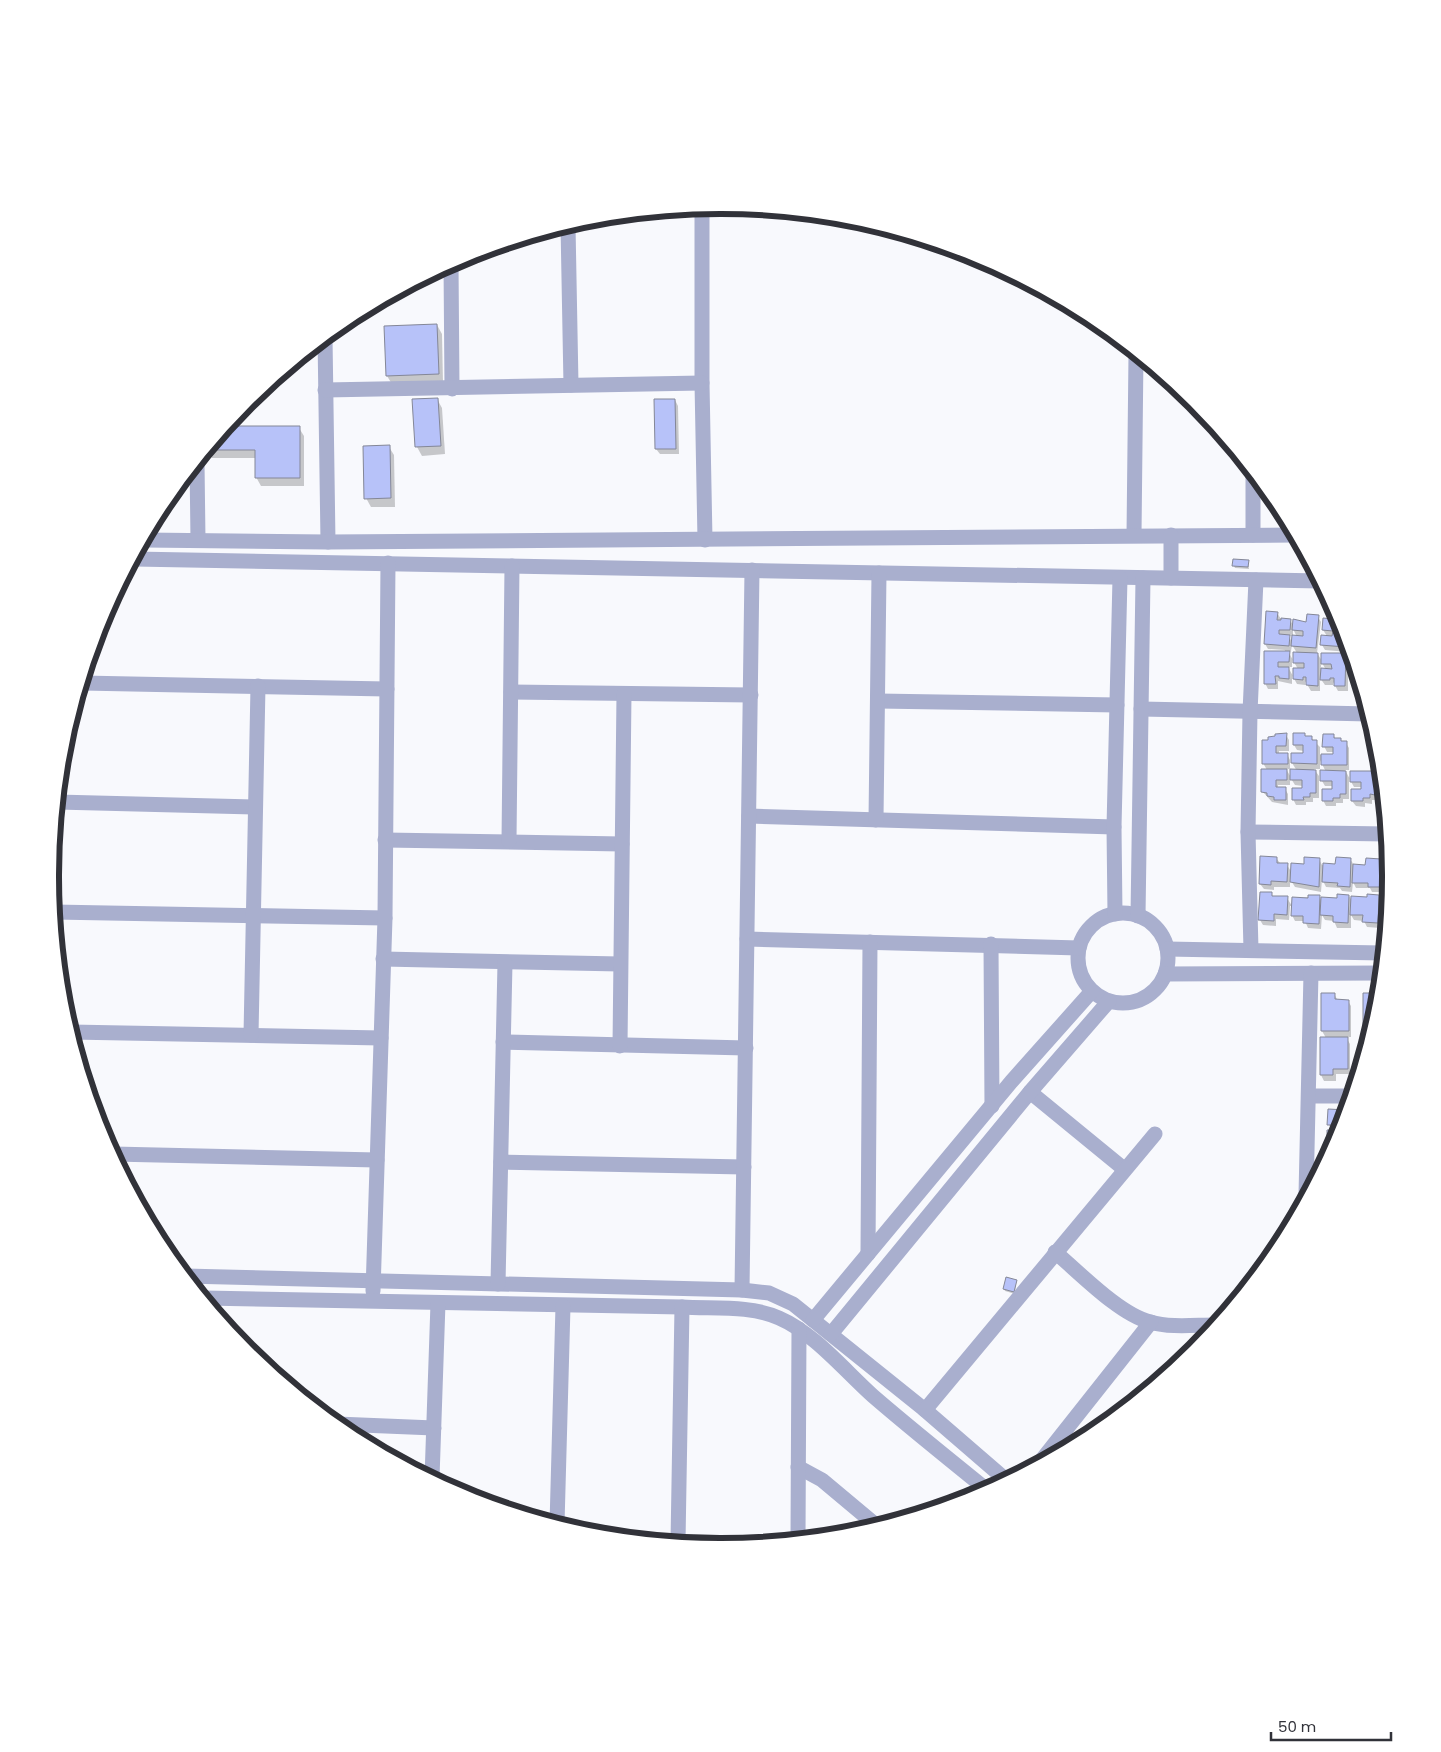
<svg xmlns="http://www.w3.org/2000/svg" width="1441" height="1752" viewBox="0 0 1441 1752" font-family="Poppins,sans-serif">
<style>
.shadow{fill:#0003;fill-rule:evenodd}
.building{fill:#b7c2f9;stroke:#848797}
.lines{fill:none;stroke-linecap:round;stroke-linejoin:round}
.minor{stroke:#a9afce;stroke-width:15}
.rim{fill:none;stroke:#313239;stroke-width:6}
</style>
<rect width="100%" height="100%" fill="#f8f9fd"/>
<g class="shadow">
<path d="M681 209V217L610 216Z"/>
<path d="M437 325 442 334 443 383 392 384 387 376Z"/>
<path d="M307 352V361H297Z"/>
<path d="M437 399 442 408 445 454 422 456 417 447 414 401Z"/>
<path d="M675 400 678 406 679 454H660L656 449Z"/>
<path d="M225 428H299L304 436V486H261L256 477V458H212L207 450Z"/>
<path d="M389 447 394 455 395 507H371L366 498Z"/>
<path d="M1248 561 1249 569 1235 568 1234 566Z"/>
<path d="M1277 613 1281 619 1290 620 1294 627 1308 624 1318 617 1321 622 1317 653 1322 661 1345 655 1348 660V691H1338L1333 682V685H1325L1320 678V691H1311L1305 681V685L1297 684 1292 675V684L1278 681V689H1268L1265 683 1266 652 1284 653 1285 650 1268 649 1265 644ZM1293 629 1297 637 1292 642 1288 635 1293 636ZM1292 645 1297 653 1294 662 1288 651H1291ZM1292 659 1298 669 1294 678 1288 667H1292ZM1321 661 1326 670H1321Z"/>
<path d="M1338 616 1349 648 1348 652 1325 650 1322 645 1327 636 1323 630 1332 620 1337 623Z"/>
<path d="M1354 670H1355L1360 686H1356L1353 680Z"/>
<path d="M1286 735 1289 740V751H1279V754H1287L1290 760V769H1286L1292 779 1297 771 1292 763 1293 754H1304V751L1297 750 1294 745 1306 737 1311 738 1320 747V755H1334V752H1327L1324 746 1334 736 1335 739 1346 743 1349 748V770H1345L1351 781 1375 772 1378 778V800H1372V804L1365 803V807L1356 806 1352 801 1363 790V787H1354L1349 778V799H1343V803H1336V806H1326L1323 800 1333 790V786H1325L1322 781 1326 772 1320 760V769H1314L1319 776V798H1313V802H1306V805H1296L1293 799 1303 789V786L1295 785 1290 777V785H1278V789H1285L1288 794V805L1272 802 1263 792 1267 770 1263 763V742Z"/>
<path d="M1276 858 1280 863 1287 865 1292 873 1319 859 1322 865H1336L1350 859 1354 865 1367 866 1380 860 1384 866 1390 867V889H1386L1383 884 1382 892H1372L1370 888H1356L1353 882 1352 892 1342 891 1340 888 1326 887 1322 879 1321 892 1295 887 1290 879V887H1274V890L1264 889 1260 884Z"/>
<path d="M1271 894 1273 897 1287 898 1292 906H1290L1289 920 1276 919V926L1263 925 1260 920Z"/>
<path d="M1349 896 1352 901V898L1378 896 1380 899 1389 898 1387 921 1381 916 1380 928 1367 927 1364 921 1354 920 1351 915V928H1337L1334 921 1325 920 1322 915 1321 929 1308 928 1305 921H1295L1292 915 1293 898 1319 897 1322 902Z"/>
<path d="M1334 994 1337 999 1348 1001 1351 1006V1037H1346L1350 1044V1074H1336V1081H1324L1321 1075V1038H1326L1322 1031Z"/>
<path d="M1376 994 1379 999 1378 1007 1368 1039 1364 1031Z"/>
<path d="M1365 1039H1368L1365 1049Z"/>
<path d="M1346 1111 1340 1133 1332 1147 1328 1142 1333 1132 1329 1125Z"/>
<path d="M1016 1281 1015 1294 1005 1291 1004 1289Z"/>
</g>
<g class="building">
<path d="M437 324 439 374 386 376 384 326Z"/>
<path d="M438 398 441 446 415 447 412 399Z"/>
<path d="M654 399H675L676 449H655Z"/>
<path d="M226 426H300V478H255V450H207Z"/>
<path d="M390 445 391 498 364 499 363 446Z"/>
<path d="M1233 559 1249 560 1248 567 1232 566Z"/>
<path d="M1266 611 1278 612 1277 620H1281V618L1291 619 1290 630H1279V634L1290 635 1289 646 1264 644Z"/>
<path d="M1307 614 1319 615 1316 648 1291 646 1292 635 1303 636V631L1292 630 1293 619 1306 622Z"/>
<path d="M1337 614 1346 640V647L1320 645 1321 635 1332 636 1333 631 1322 630 1323 618 1333 619 1332 622H1336Z"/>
<path d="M1264 651H1290L1289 662H1278V667H1289V679L1279 678V676H1275L1276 684H1264Z"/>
<path d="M1293 652 1318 653V686L1306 685V677H1303V680L1293 679V668H1304V663H1293Z"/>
<path d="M1321 653H1346L1345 686H1334V678H1330V680H1320L1321 668 1332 669 1331 664H1321Z"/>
<path d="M1287 733 1286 746H1276V753H1288V764H1262V740H1268V737L1275 736V734Z"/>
<path d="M1293 733H1305V736H1312V740H1317V764L1291 763V753H1303V745H1293Z"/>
<path d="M1323 734H1334V738H1341V741H1347V765H1321V754H1333V747H1322Z"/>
<path d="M1261 769H1287V780H1276V787H1286V800H1274V797L1267 796V793L1261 792Z"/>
<path d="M1290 769 1316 770V793H1310V797H1303L1304 800H1292V788H1302V780H1290Z"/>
<path d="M1320 770 1346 771V794H1340V798H1333V801H1322V789H1332V781H1320Z"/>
<path d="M1350 771H1376L1375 795 1370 794V798H1363V801H1351V789H1361V782H1350Z"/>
<path d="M1260 856 1277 857V863H1288L1287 882 1271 881V885L1259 884Z"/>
<path d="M1304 857 1320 858 1319 887 1290 882 1291 863 1304 864Z"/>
<path d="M1336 857 1351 858 1350 887 1337 886 1338 883 1322 882 1323 863 1335 864Z"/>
<path d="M1366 858 1381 859 1380 887H1368V883H1352L1353 864 1365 865Z"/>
<path d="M1382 865H1390V884H1381Z"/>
<path d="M1260 892H1272V896H1288L1287 915 1274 914V921L1258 920Z"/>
<path d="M1337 894 1349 895 1348 923 1333 922V916L1320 915 1321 897 1337 898Z"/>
<path d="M1367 894 1379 895 1378 923 1362 922 1363 915H1350L1351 896 1367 897Z"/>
<path d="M1308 895H1320L1319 924 1303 923V916H1291L1292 897 1308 898Z"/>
<path d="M1380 897 1389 898 1387 916H1379Z"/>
<path d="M1321 993H1335V999L1349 1000V1031H1321Z"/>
<path d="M1363 993H1376V1000H1379L1371 1032H1363Z"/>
<path d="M1320 1037H1348V1069H1333V1075H1320Z"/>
<path d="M1328 1109 1347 1110 1340 1133 1335 1142H1327V1130H1341V1125H1327Z"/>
<path d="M1006 1277 1017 1280 1014 1292 1003 1289Z"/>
</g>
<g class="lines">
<g class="minor">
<path d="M702 207V383L705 540"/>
<path d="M568 225 571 385"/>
<path d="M451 263 452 389"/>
<path d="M325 337 328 542"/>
<path d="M325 390 702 383"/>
<path d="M197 462 198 540"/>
<path d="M1253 473V535"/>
<path d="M1134 535 1136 354"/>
<path d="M144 540 328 542 1295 535"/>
<path d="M134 559 1320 581"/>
<path d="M1171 578V535"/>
<path d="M82 683 387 689"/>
<path d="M511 692 751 695"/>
<path d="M878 701 1117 705"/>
<path d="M1141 709 1369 714"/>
<path d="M57 802 254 807"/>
<path d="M749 816 1114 827"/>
<path d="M876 820 879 573"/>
<path d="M1248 832 1387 834"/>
<path d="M385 840 622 844"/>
<path d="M509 841 512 566"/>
<path d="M54 912 385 918"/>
<circle cx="1123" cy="958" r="45"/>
<path d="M1115 914 1114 827 1120 578"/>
<path d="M1138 916 1143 578"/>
<path d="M747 939 1079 948"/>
<path d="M991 944 992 1106"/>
<path d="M1167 949 1383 953"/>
<path d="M1251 950 1248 832 1250 712 1256 580"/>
<path d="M383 959 620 964"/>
<path d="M1165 974 1381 973"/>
<path d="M71 1032 381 1038"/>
<path d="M251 1035 258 686"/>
<path d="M503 1042 746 1048"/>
<path d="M620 1046 624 694"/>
<path d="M1030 1092 1124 1169"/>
<path d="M1309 1096H1351"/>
<path d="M113 1154 377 1160"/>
<path d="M501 1162 744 1167"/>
<path d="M1306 1195 1311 973"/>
<path d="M1055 1252C1080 1273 1119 1314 1150 1322 1171 1328 1194 1325 1215 1325"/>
<path d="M868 1254 870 942"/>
<path d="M185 1276 742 1290 769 1293 793 1304 925 1410 1006 1480"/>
<path d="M498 1284 505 963"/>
<path d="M742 1290 752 570"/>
<path d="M373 1291 385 918 388 563"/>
<path d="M204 1298 682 1307C714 1309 750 1305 779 1318 814 1333 845 1371 873 1396 910 1428 949 1459 987 1490"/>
<path d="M813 1320 1011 1082 1092 991"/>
<path d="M831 1334 1030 1092 1109 1001"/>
<path d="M925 1410 1155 1134"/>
<path d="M337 1424 434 1428"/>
<path d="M1041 1461 1151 1322"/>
<path d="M798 1467 822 1480 877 1526"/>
<path d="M432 1478 438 1303"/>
<path d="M557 1524 563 1306"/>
<path d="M798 1539 799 1329"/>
<path d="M678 1542 682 1307"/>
</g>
</g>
<path d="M0 0H1441V1752H0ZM720 214H721A661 661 0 0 1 1382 875V877A661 661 0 0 1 721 1538H720A661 661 0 0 1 59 877V875A661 661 0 0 1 720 214Z" fill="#fff" fill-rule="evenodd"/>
<path class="rim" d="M720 214H721A661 661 0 0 1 1382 875V877A661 661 0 0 1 721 1538H720A661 661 0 0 1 59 877V875A661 661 0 0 1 720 214Z"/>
<path d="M1271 1732v8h120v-8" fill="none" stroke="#313239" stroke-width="2.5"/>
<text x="1278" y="1732" font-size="15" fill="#313239" stroke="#ffffff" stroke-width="4" paint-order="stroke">50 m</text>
</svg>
